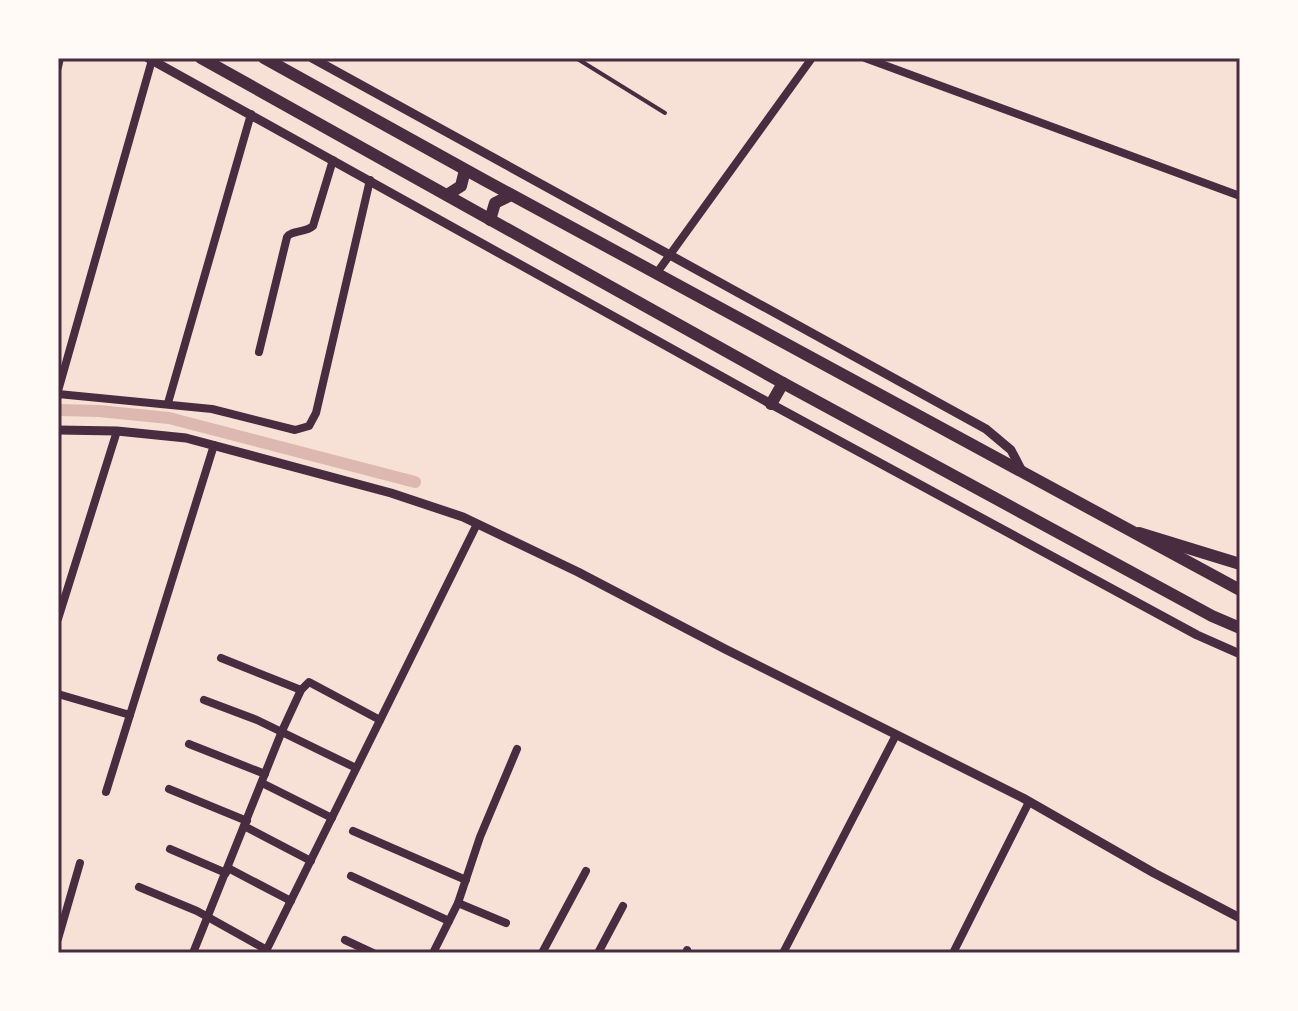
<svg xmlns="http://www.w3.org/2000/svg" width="1298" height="1011" viewBox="0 0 1298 1011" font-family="Ubuntu,sans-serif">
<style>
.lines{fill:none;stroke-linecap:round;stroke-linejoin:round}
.canal{stroke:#dcb8b0;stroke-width:12}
.service{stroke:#4a2c40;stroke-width:4}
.minor{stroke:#4a2c40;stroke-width:8}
.tertiary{stroke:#4a2c40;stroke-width:9}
.primary{stroke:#4a2c40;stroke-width:12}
.trunk{stroke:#4a2c40;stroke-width:12}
.neatline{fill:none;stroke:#4a2c40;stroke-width:3}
</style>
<rect width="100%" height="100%" fill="#f7e1d7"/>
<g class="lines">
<path class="canal" d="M58 410 99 411 169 418 415 482"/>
<path class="service" d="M576 58 665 113"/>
<g class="minor">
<path d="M865 58 1240 196"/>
<path d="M58 67 60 58"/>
<path d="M656 274 812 58"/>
<path d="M259 352 287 237C292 230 305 233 313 226L333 160"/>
<path d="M58 391 152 60"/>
<path d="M58 394 212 409 295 430 309 426 316 413 370 180"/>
<path d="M168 403 251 114"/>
<path d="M58 619 117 431"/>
<path d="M221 658 301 690"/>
<path d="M58 694 130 715"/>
<path d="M204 700 257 720 356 768"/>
<path d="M189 744 265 774"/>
<path d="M262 783 332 818"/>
<path d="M169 789 247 821"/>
<path d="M106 792 214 445"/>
<path d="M244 826 311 861"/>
<path d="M353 831 466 880"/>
<path d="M170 849 226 873"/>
<path d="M228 868 291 901"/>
<path d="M351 876 449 921"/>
<path d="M139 887 197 911 267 950"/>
<path d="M458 903 480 837 517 749"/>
<path d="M58 939 80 863"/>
<path d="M345 940 373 953"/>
<path d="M193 953 282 731 301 690 309 682 380 720"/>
<path d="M265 953 477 524"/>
<path d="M433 953 458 903 506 923"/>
<path d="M542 953 586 871"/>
<path d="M598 953 623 906"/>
<path d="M686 953 687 950"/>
<path d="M783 953 896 735"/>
<path d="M953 953 1029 802"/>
</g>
<g class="tertiary">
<path d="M148 58 771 404 1197 635 1240 654"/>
<path d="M312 58 986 429 1011 450 1023 473"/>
<path d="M58 430 117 431 186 438 391 493 463 517 578 572 725 649 1023 798 1154 873 1240 918"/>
</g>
<g class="primary">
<path d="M201 58 783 383 1212 616 1240 628"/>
<path d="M264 58 486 181 1240 590"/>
<path d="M447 195 461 186 465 170"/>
<path d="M490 220 495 203 511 195"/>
<path d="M771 404 783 383"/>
</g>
<path class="trunk" d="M1139 533 1240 564"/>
</g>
<rect width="1298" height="1011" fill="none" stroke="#fffaf5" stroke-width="120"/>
<rect x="60" y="60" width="1178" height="891" class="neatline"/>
</svg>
